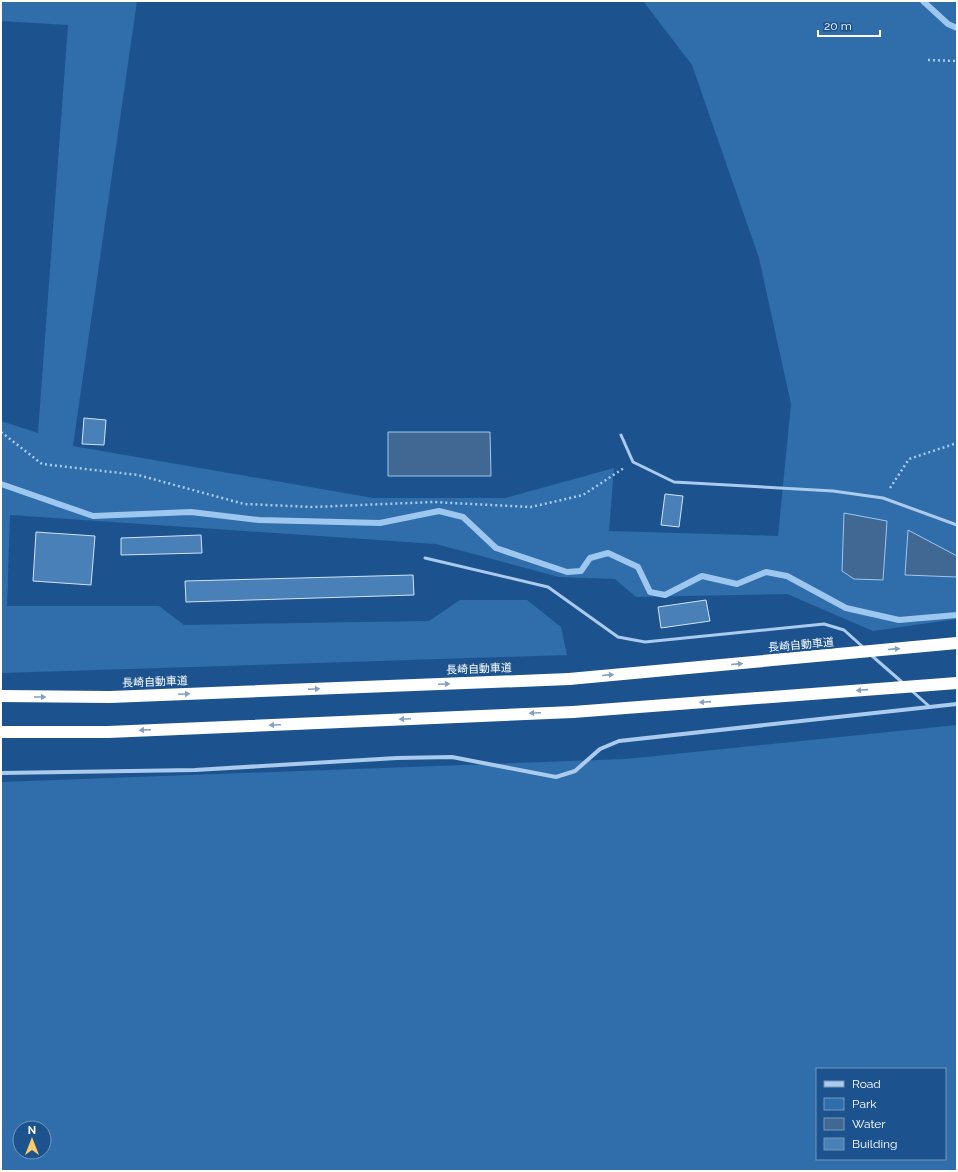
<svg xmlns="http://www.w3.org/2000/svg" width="958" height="1172" viewBox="0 0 958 1172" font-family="Raleway,'Noto Sans JP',sans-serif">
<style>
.green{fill:#2f6eab;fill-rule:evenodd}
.water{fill:#416892;stroke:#9dc7ef}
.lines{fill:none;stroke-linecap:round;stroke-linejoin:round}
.stream{stroke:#9dc7ef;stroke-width:6}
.building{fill:#4980b7;stroke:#cfe4f9}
.path{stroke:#aacbed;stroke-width:2.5;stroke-dasharray:2 3;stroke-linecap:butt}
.lane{stroke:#aacbed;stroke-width:3}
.street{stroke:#aacbed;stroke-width:4}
.highway{stroke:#fff;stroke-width:12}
.highway-bridge{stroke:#fff;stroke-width:12}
.oneway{fill:#82a0c1}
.labels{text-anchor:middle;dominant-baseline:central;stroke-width:4;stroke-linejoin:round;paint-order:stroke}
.street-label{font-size:11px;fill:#fff;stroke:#1c538e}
</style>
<rect width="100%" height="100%" fill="#1c538e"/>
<g class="green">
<path d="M1 1H137L73 446 373 498H505L614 468 609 531 778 536 791 404 759 258 692 65 643 1H957V619L873 631 787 594 636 597 615 579 559 577 436 544 10 515 7 606H159L184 625 429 621 460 600H527L561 627 567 655 1 673V421L38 433 68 25 1 21Z"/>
<path d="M957 725V1171H1V782L626 759ZM817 1069H945V1159H817ZM20 1128H44V1152H20Z"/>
</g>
<g class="water">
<path d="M388 432H490L491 476H388Z"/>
<path d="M844 513 887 521 883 580 854 579 842 571Z"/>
<path d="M908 530 957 556V577L905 575Z"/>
</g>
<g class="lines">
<g class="stream">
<path d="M923 1 948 24 957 28"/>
<path d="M1 484 93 516 191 512 259 520 380 523 439 511 463 517 496 548 567 572 581 571 590 558 608 553 638 567 650 592 665 595 702 576 737 584 766 572 787 576 846 608 899 620 957 615"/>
</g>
</g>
<g class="building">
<path d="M84 418 106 420 104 445 82 444Z"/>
<path d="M665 494 683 496 679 527 661 525Z"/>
<path d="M36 532 95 536 91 585 33 581Z"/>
<path d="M201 535 202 553 121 555V538Z"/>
<path d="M413 575 414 595 186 602 185 581Z"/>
<path d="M706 600 710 621 661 628 658 607Z"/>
</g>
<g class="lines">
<g class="path">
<path d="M928 60 957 61"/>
<path d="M1 432 42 464 138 475 244 504 313 507 433 502 531 507 583 495 624 468"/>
<path d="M890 488 909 459 957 443"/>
</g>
<g class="lane">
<path d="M621 435 633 462 674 482 833 491 883 498 957 525"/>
<path d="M425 558 548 587 618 637 645 642 824 624 844 630 864 648"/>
<path d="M871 655 903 683"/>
<path d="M912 691 930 707"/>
</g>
<path class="street" d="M1 773 195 770 397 758 452 757 556 777 575 771 600 749 619 741 957 704"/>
<g class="highway">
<path d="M1 696 110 697 569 679"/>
<path d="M1 732H108L573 712"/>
</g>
<g class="highway-bridge">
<path d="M569 679 957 643"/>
<path d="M573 712 957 683"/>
</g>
</g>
<defs><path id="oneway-solid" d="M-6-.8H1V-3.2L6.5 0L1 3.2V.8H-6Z"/></defs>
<g class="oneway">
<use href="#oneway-solid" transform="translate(894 649) rotate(-5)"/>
<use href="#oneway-solid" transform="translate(737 664) rotate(-5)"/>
<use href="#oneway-solid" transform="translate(608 675) rotate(-5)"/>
<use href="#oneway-solid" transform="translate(444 684) rotate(-2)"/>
<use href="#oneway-solid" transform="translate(314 689) rotate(-2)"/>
<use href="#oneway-solid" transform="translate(862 690) rotate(176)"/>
<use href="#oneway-solid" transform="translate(184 694) rotate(-2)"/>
<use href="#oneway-solid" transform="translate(40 697)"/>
<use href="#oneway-solid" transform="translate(705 702) rotate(176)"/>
<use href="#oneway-solid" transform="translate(535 713) rotate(177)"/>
<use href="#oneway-solid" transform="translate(405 719) rotate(177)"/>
<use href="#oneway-solid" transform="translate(275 725) rotate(177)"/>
<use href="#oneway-solid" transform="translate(145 730) rotate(177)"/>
</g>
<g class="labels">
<g class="street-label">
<text transform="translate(801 645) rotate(-5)">長崎自動車道</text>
<text transform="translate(479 669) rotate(-2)">長崎自動車道</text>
<text transform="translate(155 682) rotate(-2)">長崎自動車道</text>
</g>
</g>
<rect width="958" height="1172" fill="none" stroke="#ffffff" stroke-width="4"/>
<rect x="816" y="1068" width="130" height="92" fill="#1c538e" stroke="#7798bb"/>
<rect x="824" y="1081" width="20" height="6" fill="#aacbed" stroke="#7798bb"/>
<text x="852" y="1088" font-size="12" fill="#ffffff">Road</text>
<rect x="824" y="1098" width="20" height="12" fill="#2f6eab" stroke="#7798bb"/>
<text x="852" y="1108" font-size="12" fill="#ffffff">Park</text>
<rect x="824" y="1118" width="20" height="12" fill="#416892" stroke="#7798bb"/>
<text x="852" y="1128" font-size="12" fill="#ffffff">Water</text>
<rect x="824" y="1138" width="20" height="12" fill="#4980b7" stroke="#7798bb"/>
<text x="852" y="1148" font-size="12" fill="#ffffff">Building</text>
<g transform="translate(32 1140)"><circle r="19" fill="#1c538e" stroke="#7798bb"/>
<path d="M0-3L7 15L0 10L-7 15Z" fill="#fdcb68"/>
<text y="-6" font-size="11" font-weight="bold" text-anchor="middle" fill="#ffffff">N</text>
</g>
<path d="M818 30v6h62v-6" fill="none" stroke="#ffffff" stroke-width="2"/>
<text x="824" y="30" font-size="12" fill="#ffffff" stroke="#1c538e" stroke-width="3" paint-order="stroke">20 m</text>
</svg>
